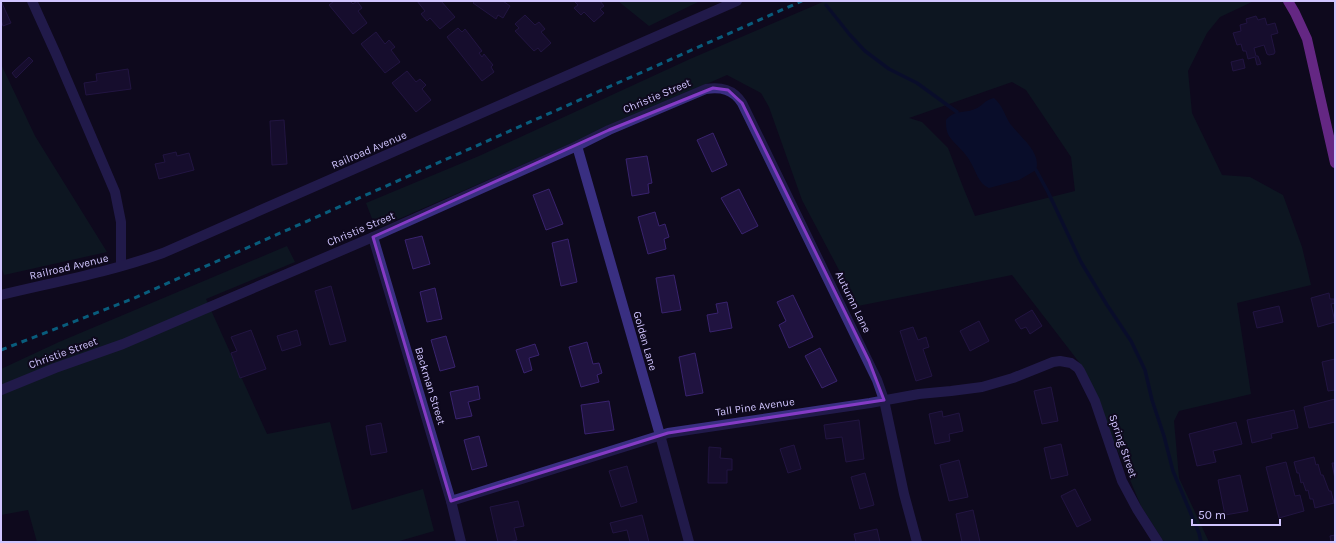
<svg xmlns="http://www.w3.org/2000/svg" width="1336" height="543" viewBox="0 0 1336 543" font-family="Karla,sans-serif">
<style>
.green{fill:#0c2627;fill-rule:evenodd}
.water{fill:#04133b}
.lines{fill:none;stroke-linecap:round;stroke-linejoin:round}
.stream{stroke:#04133b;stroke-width:3.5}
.building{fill:#201340;stroke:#39236e}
.minor{stroke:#392f81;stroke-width:10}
.major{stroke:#cd4cff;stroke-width:10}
.rail{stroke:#00c2f0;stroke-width:3;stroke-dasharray:6 5;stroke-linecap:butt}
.marked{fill:none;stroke:#843bc5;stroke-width:3;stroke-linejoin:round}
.labels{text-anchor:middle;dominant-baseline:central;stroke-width:4;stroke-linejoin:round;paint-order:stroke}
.street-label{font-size:11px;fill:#d1c5ff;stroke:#0e091d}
</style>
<rect width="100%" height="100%" fill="#0e091d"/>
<g class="green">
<path d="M618 1H697L698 2 649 26Z"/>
<path d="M825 1H1254L1220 17 1207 33 1188 71 1192 113 1222 175 1250 177 1283 195 1302 247 1311 285 1237 303 1251 394 1179 411 1174 421 1179 478 1209 542H1164L1141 506 1082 366 1012 275 858 306 802 200 769 107 761 93 727 75 376 229 366 203 479 156 690 59ZM1012 82 1026 90 1071 157 1075 191 975 216 963 187 948 148 922 122 909 118Z"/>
<path d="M1 64 35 136 107 252 4 275 1 266Z"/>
<path d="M287 246 295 262 206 299 267 434 330 422 352 510 423 489 434 531 396 542H37L28 510 1 515V369L59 342Z"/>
</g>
<path class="water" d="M994 98C1002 105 1004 113 1009 122 1018 136 1042 151 1036 170L1019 180 989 188C978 183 977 173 971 163 966 152 955 145 949 136 946 131 946 125 946 120 956 109 963 114 975 109 983 106 984 100 994 98Z"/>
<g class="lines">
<g class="stream">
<path d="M826 5 850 35 865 51 889 69 917 83 957 112"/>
<path d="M1036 170 1048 192 1081 262 1107 305 1131 341 1145 370 1152 400 1164 436 1173 471 1199 533 1201 542"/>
</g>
</g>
<g class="building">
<path d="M1 1 11 23 3 26 1 20Z"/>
<path d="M334 1H350L353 4 357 1 362 8 358 11 367 23 353 34 329 5Z"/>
<path d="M417 1H441L455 17 440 29 430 18 427 21 421 14 425 11Z"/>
<path d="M475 1H503L510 6 503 18 498 15 496 19 473 3Z"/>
<path d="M574 1H600L604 6 600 9 604 13 594 22 584 12 581 15 574 8 578 5Z"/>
<path d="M525 15 535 25 539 22 545 29 541 32 551 43 541 52 538 48 534 51 515 31 519 28 515 24Z"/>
<path d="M1256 16 1258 20 1265 18 1267 25 1275 23 1278 33 1271 35 1275 52 1274 54 1269 55 1267 54 1264 45 1254 48 1256 56H1258L1261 64 1257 65 1255 57 1248 59 1246 51H1243L1241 44 1237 45 1233 33 1241 31 1240 25 1247 23 1246 19Z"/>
<path d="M458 28 462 32 465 29 482 51 479 53 482 57 484 54 493 65 491 67 494 72 482 81 447 37Z"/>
<path d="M376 32 385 44 389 40 395 47 391 50 400 62 385 73 361 44Z"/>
<path d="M29 57 33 61 16 78 12 73Z"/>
<path d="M1243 59 1245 68 1233 71 1231 62Z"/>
<path d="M128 69 131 89 86 95 84 83 97 81 96 74Z"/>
<path d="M407 71 416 82 420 79 426 85 422 89 431 100 416 112 392 83Z"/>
<path d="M284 120 287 164 272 165 270 121Z"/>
<path d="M713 133 727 165 712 172 697 140Z"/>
<path d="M176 152 177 156 189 153 194 170 159 179 155 164 165 162 163 155Z"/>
<path d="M647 156 652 183 648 184 649 193 632 196 626 159Z"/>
<path d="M549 189 563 224 546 230 533 195Z"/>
<path d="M739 189 758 226 742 234 721 198Z"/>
<path d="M655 212 659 226 665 224 669 237 664 239 666 249 648 254 638 217Z"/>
<path d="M422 236 430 264 413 269 405 240Z"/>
<path d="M568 239 577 282 561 286 552 243Z"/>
<path d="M674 275 681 310 662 313 656 278Z"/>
<path d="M331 286 346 341 330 345 315 291Z"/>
<path d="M435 288 442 319 427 322 420 292Z"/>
<path d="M1329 293 1330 299H1334L1335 303 1331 304 1335 322 1318 327 1311 298Z"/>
<path d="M793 295 813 337 789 348 779 325 786 321 777 302Z"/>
<path d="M727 302 732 328 710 332 707 315 718 313 716 304Z"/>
<path d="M1279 306 1283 322 1257 328 1253 312Z"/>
<path d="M1032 310 1042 326 1030 334 1026 327 1021 329 1015 320Z"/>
<path d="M979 321 989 341 970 351 960 331Z"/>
<path d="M913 327 918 340 926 337 929 347 923 349 932 376 916 381 900 331Z"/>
<path d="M251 330 266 369 240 378 231 353 237 351 231 337Z"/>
<path d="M297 330 301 345 282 351 277 336Z"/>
<path d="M446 336 455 367 440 371 431 340Z"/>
<path d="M587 342 593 364 599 363 602 373 597 375 599 382 581 387 569 347Z"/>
<path d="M535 344 539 355 529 358 532 370 524 373 516 350Z"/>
<path d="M820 348 837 381 822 388 805 356Z"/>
<path d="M695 353 703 393 686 396 679 357Z"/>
<path d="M1335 359V390L1328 391 1322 362Z"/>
<path d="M478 386 480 399 468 402 472 416 456 419 450 392Z"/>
<path d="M1051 387 1058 421 1042 424 1034 391Z"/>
<path d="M1335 399V422L1309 428 1304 407Z"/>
<path d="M609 401 614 430 585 434 581 405Z"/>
<path d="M1294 410 1298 428 1271 434 1272 438 1252 443 1247 420Z"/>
<path d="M942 411 943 417 959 413 963 431 949 434 950 441 935 444 929 414Z"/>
<path d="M859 420 864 459 846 462 842 437 826 439 824 425Z"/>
<path d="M1236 422 1242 444 1213 451 1216 462 1197 466 1189 434Z"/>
<path d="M381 423 387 452 371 455 366 426Z"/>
<path d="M479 436 487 466 472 470 464 440Z"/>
<path d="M1061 444 1068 475 1051 479 1044 448Z"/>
<path d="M794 445 801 469 788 473 780 449Z"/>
<path d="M709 447 721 448 720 458 732 459V470H727V483H708Z"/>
<path d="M1314 457 1316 465 1318 464 1321 475H1323L1329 491H1331L1334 503 1315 508 1313 499H1310L1308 490 1306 491 1303 482 1301 483 1299 473H1297L1294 462Z"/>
<path d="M959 460 968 497 949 501 940 465Z"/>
<path d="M1286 462 1295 496 1300 495 1304 511 1279 518 1266 467Z"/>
<path d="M1332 463H1335V479Z"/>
<path d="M627 466 637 502 621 507 609 471Z"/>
<path d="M865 473 874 505 860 509 851 477Z"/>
<path d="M1240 475 1248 511 1225 515 1218 480Z"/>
<path d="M1075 489 1091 520 1077 527 1061 496Z"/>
<path d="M518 501 524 526 514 528 517 540 508 542H498L490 507Z"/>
<path d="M973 510 980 542H962L956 514Z"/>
<path d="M642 515 649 542H630L627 530 613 533 610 523Z"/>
<path d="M877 529 880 542H856L854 534Z"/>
<path d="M1335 535V542H1331L1330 536Z"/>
</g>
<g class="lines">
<g class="minor">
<path d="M32 1 56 54 115 192 121 222V266"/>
<path d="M577 146 660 435 689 542"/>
<path d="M373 237 451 501 461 542"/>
<path d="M1 295C55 282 110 272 163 253L737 1"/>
<path d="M1 390 55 368 123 344 373 237 577 146 609 130 706 89C721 87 733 89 742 103L877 380 884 400 904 494 917 542"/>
<path d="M451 501 668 433 870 403 919 394 951 391 982 387 1013 378 1053 362 1060 361 1071 363 1078 368 1080 371 1095 401 1122 481 1137 509 1158 542"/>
</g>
<path class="major" d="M1288 1 1295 13 1307 39 1335 163"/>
<path class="rail" d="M1 350 132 299 802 1"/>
</g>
<path d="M0 0H1336V543H0ZM713 88 728 90 742 103 869 361 884 400 668 433 451 501 373 237 609 130Z" fill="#0e091d" fill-opacity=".55" fill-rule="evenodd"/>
<path class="marked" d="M713 88 728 90 742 103 869 361 884 400 668 433 451 501 373 237 609 130Z"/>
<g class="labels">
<g class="street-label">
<text transform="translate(657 96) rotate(-23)">Christie Street</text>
<text transform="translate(369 150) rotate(-23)">Railroad Avenue</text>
<text transform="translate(361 229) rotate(-23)">Christie Street</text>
<text transform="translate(69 267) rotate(-13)">Railroad Avenue</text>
<text transform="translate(853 302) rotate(64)">Autumn Lane</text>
<text transform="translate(645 341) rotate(74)">Golden Lane</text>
<text transform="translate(63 353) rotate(-20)">Christie Street</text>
<text transform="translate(430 386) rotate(73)">Backman Street</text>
<text transform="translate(755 407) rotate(-8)">Tall Pine Avenue</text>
<text transform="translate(1123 446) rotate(71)">Spring Street</text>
</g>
</g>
<rect width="1336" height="543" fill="none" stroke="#d1c5ff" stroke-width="4"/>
<path d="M1192 519v6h88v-6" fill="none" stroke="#d1c5ff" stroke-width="2"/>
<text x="1198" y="519" font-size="12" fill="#d1c5ff" stroke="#0e091d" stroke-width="3" paint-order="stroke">50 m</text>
</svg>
